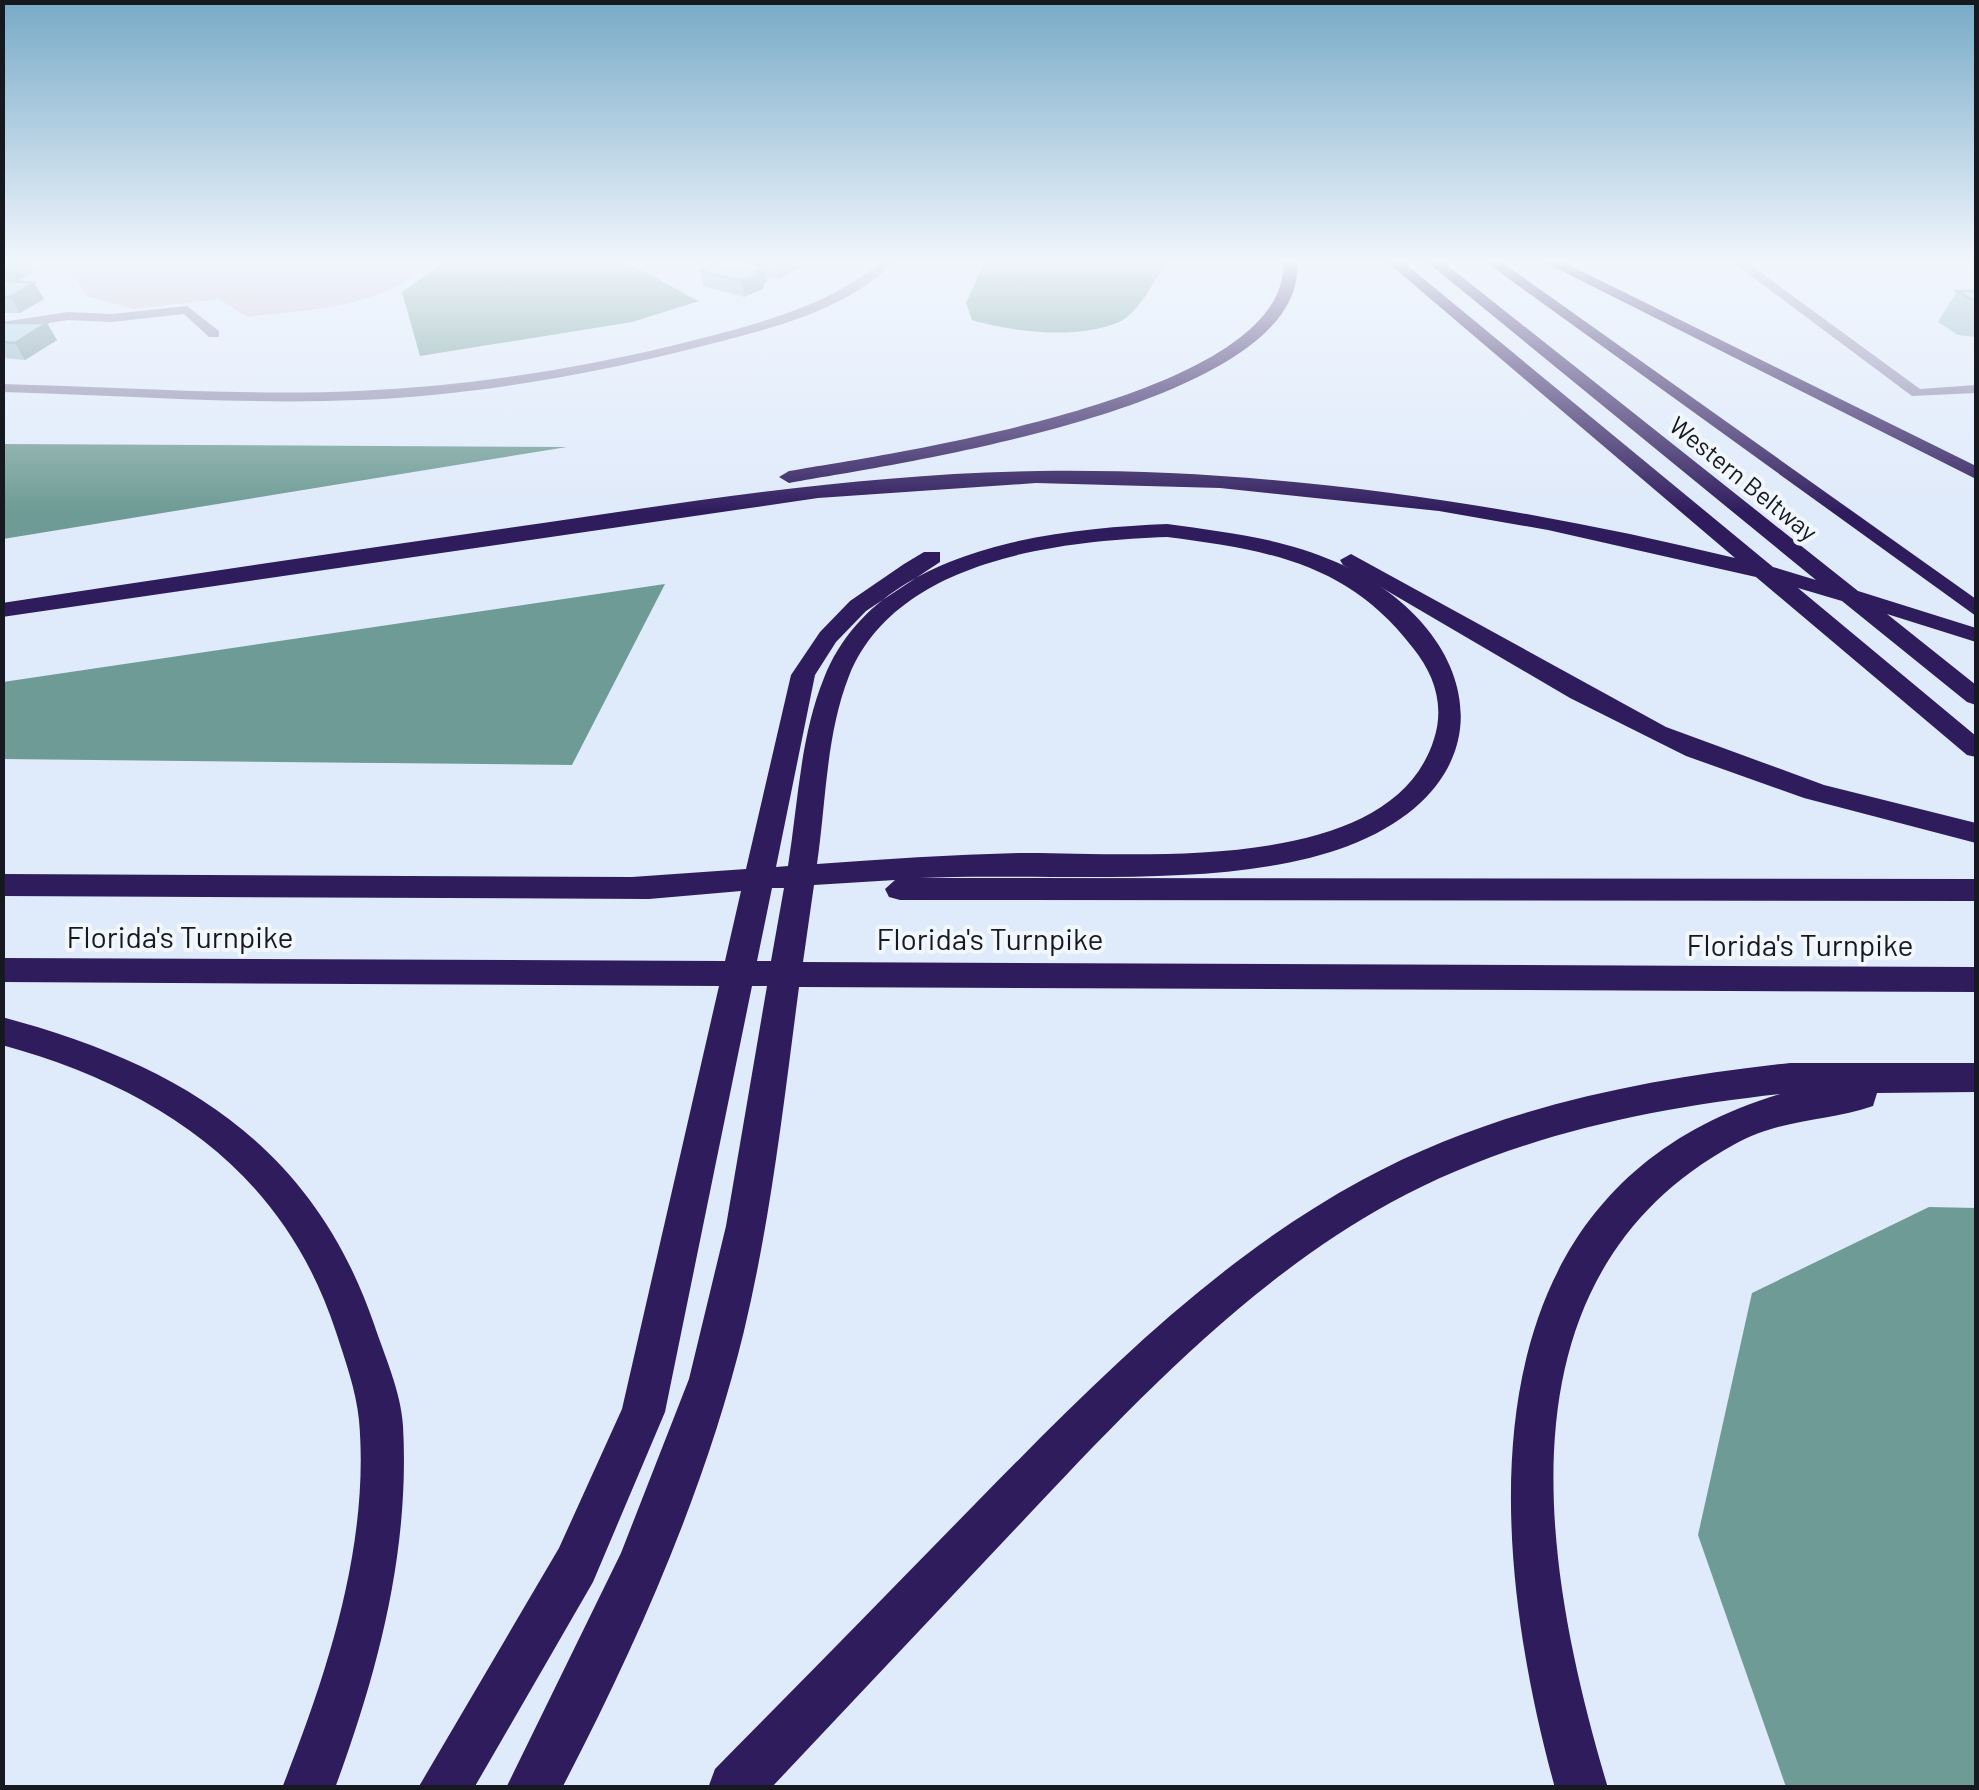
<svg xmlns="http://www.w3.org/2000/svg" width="1979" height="1790" viewBox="0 0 1979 1790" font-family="Barlow,sans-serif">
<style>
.green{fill:#d3c0d3}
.water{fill:#6e9b95}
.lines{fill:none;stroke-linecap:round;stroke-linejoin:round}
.minor{fill:#8d89aa;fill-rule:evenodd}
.highway{fill:#2f1c5d;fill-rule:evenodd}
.wall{fill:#90b5c2}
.shaded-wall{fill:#76949e}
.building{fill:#a8d3e2;stroke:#76949e;stroke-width:2.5}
.labels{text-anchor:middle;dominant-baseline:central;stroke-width:8;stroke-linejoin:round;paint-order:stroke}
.far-street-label{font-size:25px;fill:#161a20;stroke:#f2f7fd}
.street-label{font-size:30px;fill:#161a20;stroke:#f2f7fd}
</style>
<rect width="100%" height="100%" fill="#dfeafa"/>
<path class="green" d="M68 261H431C387 309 307 309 247 317L219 299 134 309 87 296 77 280 57 273Z"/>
<g class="water">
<path d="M446 261C491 261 576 253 617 262 647 269 671 288 699 301L632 322 420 356 402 292Z"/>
<path d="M985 261H1168C1155 279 1139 313 1119 322 1078 340 1013 332 972 320L966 303Z"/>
<path d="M3 444 567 447 3 539Z"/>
<path d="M665 584 572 765 3 759V682Z"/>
<path d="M1929 1207 1976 1208V1787H1786L1698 1535 1752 1293Z"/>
</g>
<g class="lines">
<g class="minor">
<path d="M695 261H713L700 265Z"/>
<path d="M882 261H895C847 310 773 328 710 344 595 374 478 395 359 400 240 405 121 395 2 392V384C121 387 240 396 358 391 472 386 585 368 695 340 760 323 829 306 882 261Z"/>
<path d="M1731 261H1745L1920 389 1976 385V393L1912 396Z"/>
<path d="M187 306 219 331V337H209L184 314 112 322 68 320 2 330V322L68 312 112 314Z"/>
</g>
<g class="highway">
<path d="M1283 261H1297C1311 406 889 465 789 483L779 477 789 471C886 454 1293 398 1283 261Z"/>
<path d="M1386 261H1402L1773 567 1816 580 1426 261H1442L1858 591 1976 628V642L1887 614 1976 685V705L1967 702 1842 601 1798 588 1976 736V757L1967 755 1756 577 1548 530 1439 511 1220 488 1036 483 818 498 2 617V603C185 575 367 548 550 522 712 498 875 473 1039 471 1274 468 1507 503 1735 558Z"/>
<path d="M1484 261H1500L1976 599V616Z"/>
<path d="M1542 261H1561L1976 466V479Z"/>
<path d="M1167 524C1224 532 1282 538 1336 562 1482 626 1517 781 1348 846 1229 891 1049 872 919 878L1976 879V901L900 900 889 897 885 889 895 880 814 885 803 962 1976 967V992L799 987C784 1101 771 1218 744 1331 706 1488 637 1644 562 1788H506L621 1553 689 1379 726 1226 767 986H752L665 1412 593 1582 474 1788H418L559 1548 622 1409 719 986 2 982V958L725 961 741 891 649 899 2 896V874L632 877 746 869 791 675 820 632 850 601 904 564 924 552H940V562L866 611 836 642 815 675 776 867 788 866C798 804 800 737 824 678 875 549 1047 529 1167 524ZM1167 537C1268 550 1348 563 1413 648 1434 674 1445 705 1434 739 1391 878 1133 852 1021 853 953 855 885 859 817 864 826 803 826 734 849 676 896 559 1059 541 1167 537ZM772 888H784L771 961H757Z"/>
<path d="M1351 554 1666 727 1824 785 1976 823V843L1804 798 1686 756 1570 698 1343 565 1340 560Z"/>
<path d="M2 1017C179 1064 312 1144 374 1324 385 1357 401 1392 403 1426 410 1550 378 1672 335 1788H282C327 1674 370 1544 359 1420 356 1390 345 1360 336 1332 284 1172 159 1088 2 1045Z"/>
<path d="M1790 1063H1976V1092L1877 1093 1873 1106C1827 1122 1782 1118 1735 1144 1491 1277 1542 1566 1608 1788H1555C1484 1529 1462 1189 1780 1094 1645 1109 1511 1137 1390 1203 1247 1282 1131 1406 1020 1524 937 1612 854 1700 771 1788H708L715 1769C802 1681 888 1593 975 1504 1093 1384 1213 1261 1362 1180 1494 1108 1643 1079 1790 1063Z"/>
</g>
</g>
<g class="wall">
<path d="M2 261H44L29 264 34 272 17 282 34 283 44 299 20 313H2Z"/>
<path d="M723 261H802L803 266 779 279 766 277 767 282 764 283V288L744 297 703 286 700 271Z"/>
<path d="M1957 291H1976V337L1958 335 1938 322Z"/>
<path d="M2 323 57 340 25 360 2 358Z"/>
</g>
<g class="shaded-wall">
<path d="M2 261H44L29 264 34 272 12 285 2 269Z"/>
<path d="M782 261H802L803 266 779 279 777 264Z"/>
<path d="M765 267 767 282 764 283V288L744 297 742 281 755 271Z"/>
<path d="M34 283 44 299 20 313 10 297Z"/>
<path d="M47 323 57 340 25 360 15 343Z"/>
</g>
<g class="building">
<path d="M2 261H17L2 269Z"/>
<path d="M723 261H743L765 267 755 271 762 273 742 281 700 271Z"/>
<path d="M2 280 34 283 10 297H2Z"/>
<path d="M1957 291H1976V302Z"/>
<path d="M2 323H47L15 343 2 342Z"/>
</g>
<linearGradient id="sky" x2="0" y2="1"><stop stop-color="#77aac7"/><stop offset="0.51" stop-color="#f1f6fd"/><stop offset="1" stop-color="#f1f6fd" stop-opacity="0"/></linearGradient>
<rect width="1979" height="512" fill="url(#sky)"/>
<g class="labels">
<g class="far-street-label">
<text transform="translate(1744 478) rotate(39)">Western Beltway</text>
</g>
<g class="street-label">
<text x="180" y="936">Florida's Turnpike</text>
<text x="990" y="938">Florida's Turnpike</text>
<text x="1800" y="944">Florida's Turnpike</text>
</g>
</g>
<rect width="1979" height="1790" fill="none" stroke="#161a20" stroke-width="10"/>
</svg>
